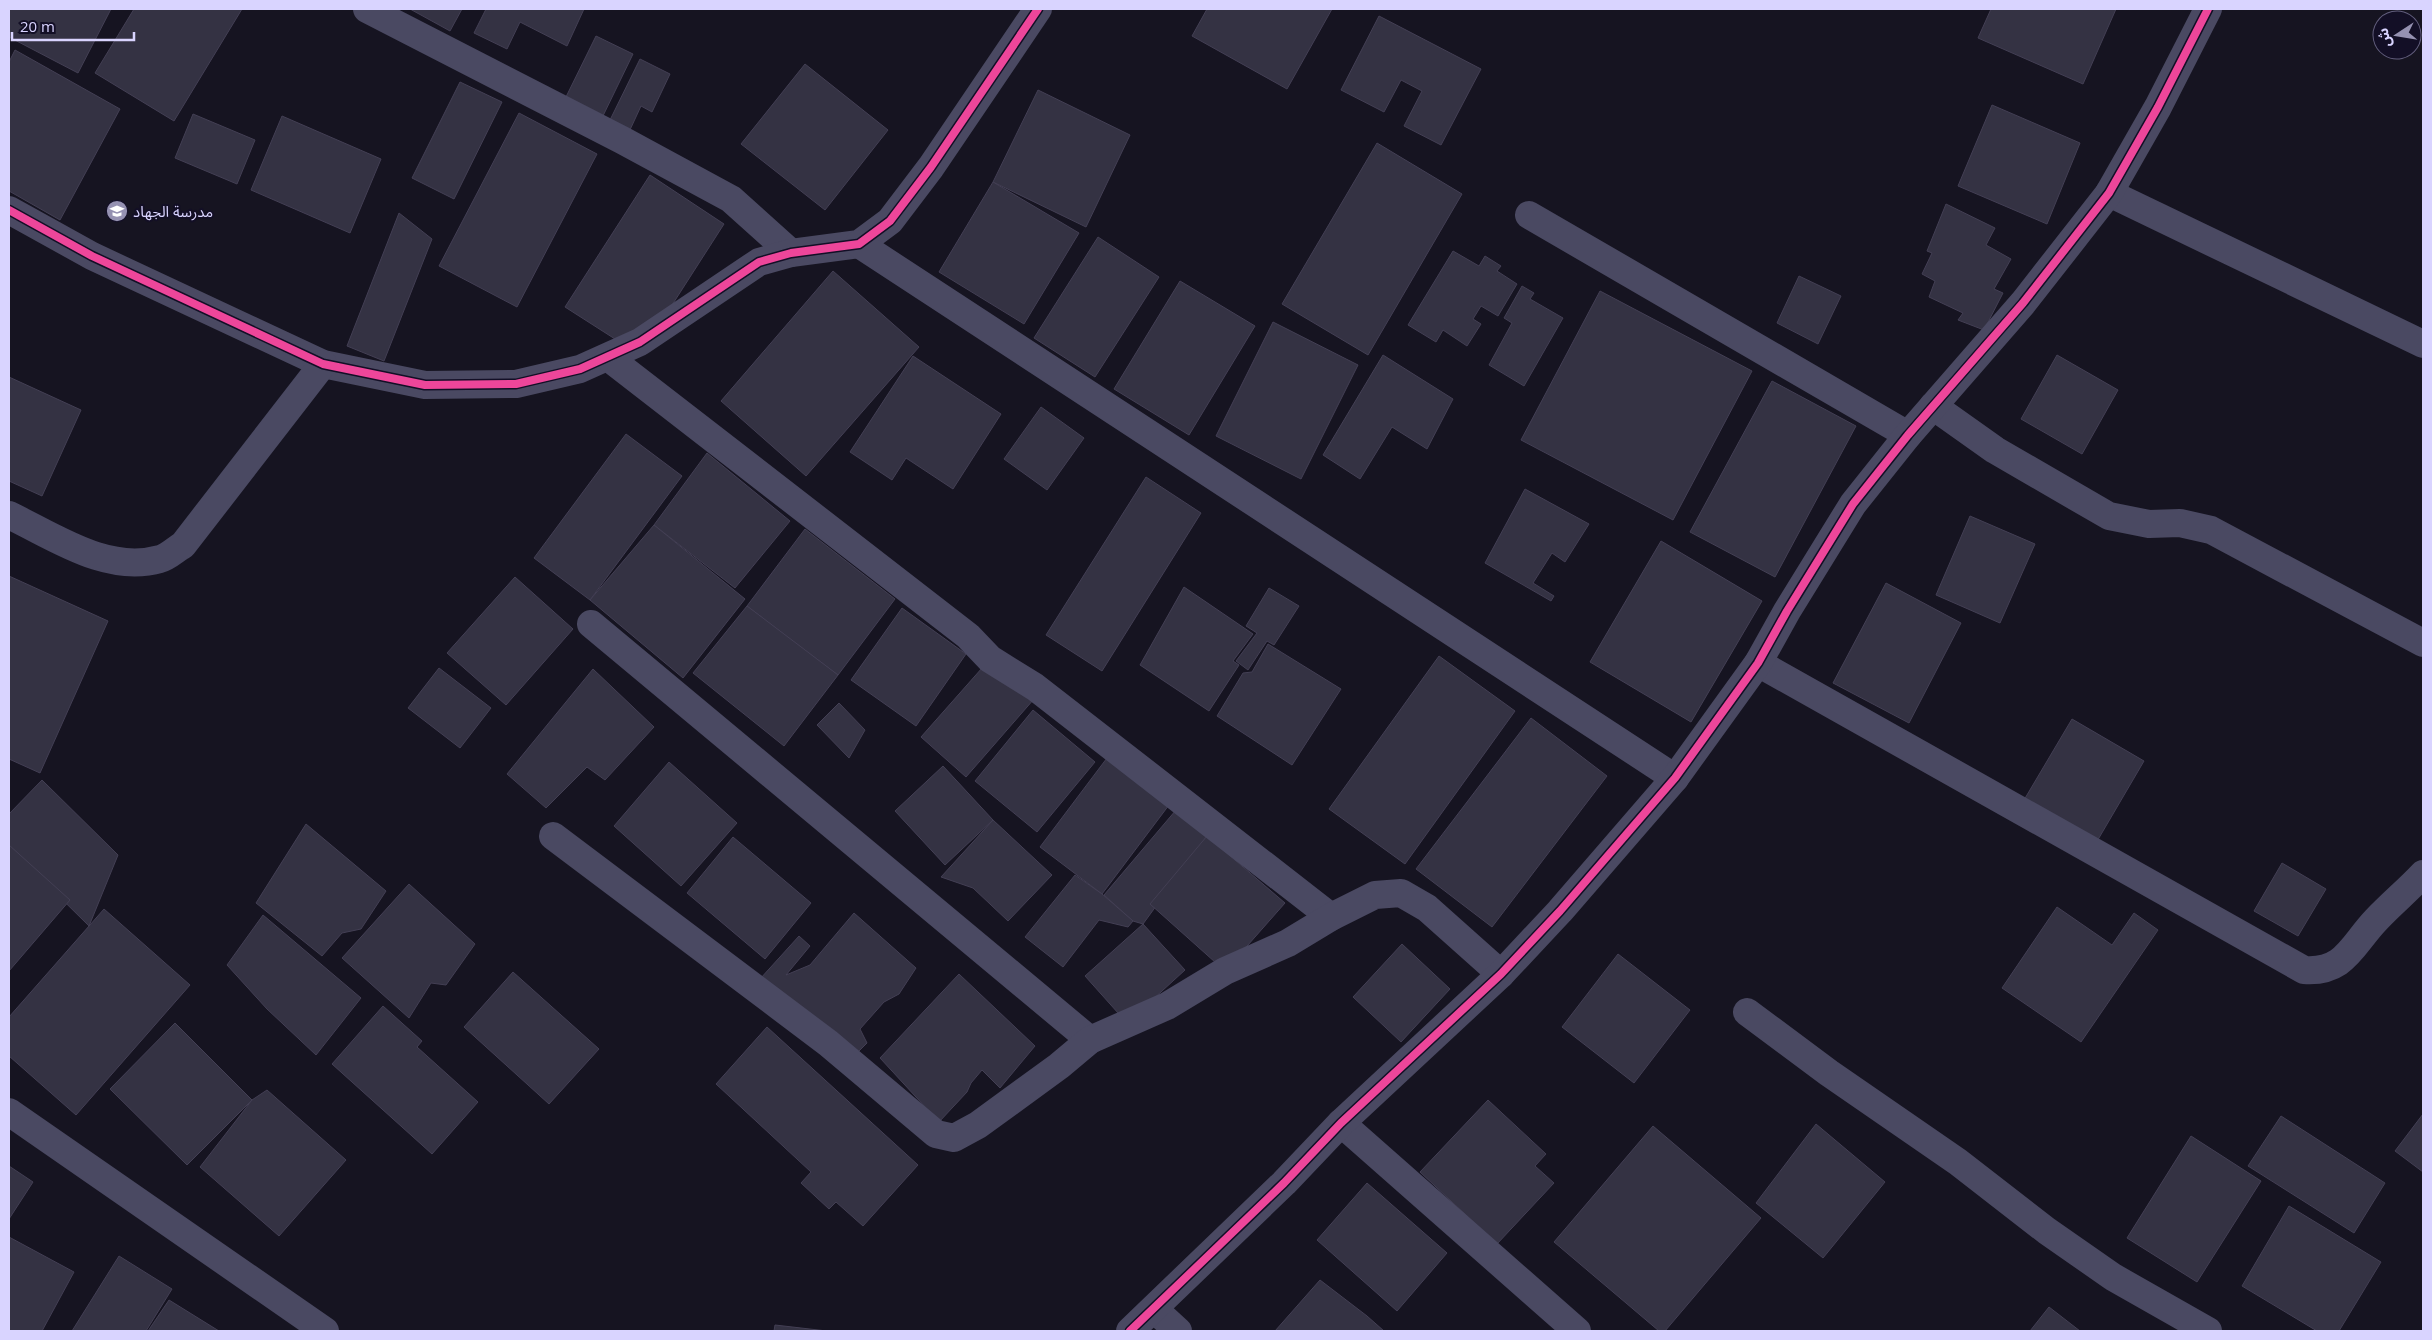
<svg xmlns="http://www.w3.org/2000/svg" width="2432" height="1340" viewBox="0 0 2432 1340" font-family="'Open Sans','Noto Sans Arabic',sans-serif">
<style>
.building{fill:#343243;stroke:#433f54}
.lines{fill:none;stroke-linecap:round;stroke-linejoin:round}
.minor{stroke:#4a4962;stroke-width:28}
.cycleway-casing{stroke:#130f26;stroke-width:11}
.cycleway{stroke:#ed469a;stroke-width:8}
.labels{text-anchor:middle;dominant-baseline:central;stroke-width:4;stroke-linejoin:round;paint-order:stroke}
.poi-label{font-size:15px;fill:#d9d4ff;stroke:#130f26;text-anchor:start}
</style>
<rect width="100%" height="100%" fill="#161421"/>
<g class="building">
<path d="M9 9H111L78 73 9 37Z"/>
<path d="M134 9H242L174 121 95 73Z"/>
<path d="M410 9H462L450 31Z"/>
<path d="M486 9H584L567 46 520 22 507 49 474 33Z"/>
<path d="M1207 9H1332L1287 89 1192 36Z"/>
<path d="M1991 9H2116L2083 84 1978 38Z"/>
<path d="M1379 16 1481 69 1441 145 1404 126 1422 91 1401 80 1384 112 1341 90Z"/>
<path d="M596 36 633 54 600 122 563 103Z"/>
<path d="M15 50 120 109 60 220 9 191V62Z"/>
<path d="M640 59 670 74 652 112 641 106 629 132 609 122Z"/>
<path d="M805 64 888 130 825 210 741 144Z"/>
<path d="M460 82 502 102 454 199 412 178Z"/>
<path d="M1038 90 1130 135 1086 227 993 182Z"/>
<path d="M1992 105 2080 143 2047 224 1958 186Z"/>
<path d="M519 113 597 154 517 307 439 266Z"/>
<path d="M193 114 255 140 237 184 175 158Z"/>
<path d="M282 116 381 159 350 233 251 190Z"/>
<path d="M1377 143 1462 194 1368 355 1282 304Z"/>
<path d="M650 175 724 224 640 355 565 307Z"/>
<path d="M993 182 1079 233 1024 324 939 272Z"/>
<path d="M1946 204 1995 228 1986 245 2011 259 1994 289 2003 293 1984 330 1958 320 1963 313 1929 297 1935 281 1922 274 1932 253 1927 251Z"/>
<path d="M399 213 432 239 384 361 347 346Z"/>
<path d="M1098 237 1159 277 1095 377 1034 338Z"/>
<path d="M1453 251 1479 266 1485 256 1501 266 1497 271 1517 284 1498 316 1481 306 1473 319 1481 324 1467 346 1443 330 1436 342 1408 325Z"/>
<path d="M833 271 919 347 806 476 721 401Z"/>
<path d="M1799 276 1841 296 1818 344 1777 323Z"/>
<path d="M1180 281 1255 326 1189 435 1114 389Z"/>
<path d="M1522 286 1534 293 1530 299 1563 318 1524 386 1489 365 1512 323 1504 318Z"/>
<path d="M1600 291 1752 371 1673 520 1521 440Z"/>
<path d="M1273 322 1358 365 1301 479 1216 436Z"/>
<path d="M1383 355 1453 399 1427 449 1392 427 1360 479 1323 455Z"/>
<path d="M2057 355 2118 390 2082 454 2021 419Z"/>
<path d="M913 356 1001 414 953 489 906 458 892 480 850 452Z"/>
<path d="M9 377 81 410 42 496 9 481Z"/>
<path d="M1772 381 1856 426 1775 577 1690 532Z"/>
<path d="M1041 407 1084 438 1047 490 1004 459Z"/>
<path d="M626 434 682 476 590 600 534 558Z"/>
<path d="M707 453 790 521 735 588 654 525Z"/>
<path d="M1146 477 1201 513 1102 671 1046 635Z"/>
<path d="M1525 489 1589 524 1565 562 1552 553 1533 583 1554 596 1551 601 1485 563Z"/>
<path d="M1970 516 2035 544 2000 623 1936 595Z"/>
<path d="M654 525 745 599 683 678 590 600Z"/>
<path d="M805 529 895 599 838 675 747 606Z"/>
<path d="M1661 541 1762 601 1691 722 1590 662Z"/>
<path d="M9 576 108 621 40 773 9 759Z"/>
<path d="M515 577 573 629 506 705 447 653Z"/>
<path d="M1886 583 1961 623 1909 723 1833 683Z"/>
<path d="M1184 587 1253 634 1233 661 1239 665 1209 711 1140 665Z"/>
<path d="M1269 588 1299 606 1274 645 1267 641 1248 670 1236 661 1257 633 1246 626Z"/>
<path d="M747 606 838 675 784 746 693 673Z"/>
<path d="M902 608 966 654 916 726 851 680Z"/>
<path d="M1268 644 1341 689 1292 765 1217 716 1243 673 1252 672Z"/>
<path d="M1439 656 1515 711 1405 864 1329 809Z"/>
<path d="M990 659 1034 699 966 777 921 737Z"/>
<path d="M439 668 491 708 460 748 408 708Z"/>
<path d="M593 669 654 727 605 780 587 767 546 808 507 774Z"/>
<path d="M839 703 865 730 849 758 817 725Z"/>
<path d="M1033 710 1095 762 1037 832 975 781Z"/>
<path d="M1531 718 1607 776 1492 927 1416 869Z"/>
<path d="M2072 719 2144 761 2096 843 2024 800Z"/>
<path d="M1107 758 1169 805 1102 894 1040 847Z"/>
<path d="M669 762 737 823 681 886 614 826Z"/>
<path d="M943 766 993 820 945 865 895 811Z"/>
<path d="M42 780 118 855 89 926 9 847V814Z"/>
<path d="M1176 810 1207 836 1143 924 1133 921 1104 895Z"/>
<path d="M993 820 1052 875 1008 921 973 888 941 877Z"/>
<path d="M306 824 386 891 361 929 342 933 322 956 256 903Z"/>
<path d="M1207 836 1285 903 1225 971 1150 904Z"/>
<path d="M733 837 811 903 765 959 687 893Z"/>
<path d="M9 845 70 900 9 971Z"/>
<path d="M2282 863 2326 889 2298 936 2254 911Z"/>
<path d="M1075 875 1102 894 1133 921 1128 927 1099 920 1063 967 1025 937Z"/>
<path d="M409 884 475 944 446 985 431 983 409 1018 342 958Z"/>
<path d="M2057 907 2112 945 2134 913 2158 930 2081 1042 2002 988Z"/>
<path d="M104 909 190 985 76 1115 9 1056V1017Z"/>
<path d="M854 913 916 968 899 994 884 1002 860 1029 867 1043 842 1068 750 990 799 936 810 946 786 975 810 965Z"/>
<path d="M263 915 361 998 316 1055 267 1009 227 965Z"/>
<path d="M1143 924 1185 970 1127 1023 1085 976Z"/>
<path d="M1402 944 1450 989 1401 1042 1353 997Z"/>
<path d="M1618 954 1690 1010 1634 1083 1562 1027Z"/>
<path d="M513 972 599 1049 549 1104 464 1027Z"/>
<path d="M959 974 1035 1046 1000 1088 982 1070 971 1083 967 1092 939 1122 880 1058Z"/>
<path d="M383 1006 422 1041 417 1047 478 1102 432 1154 332 1064Z"/>
<path d="M175 1023 252 1100 187 1165 110 1089Z"/>
<path d="M767 1027 918 1165 863 1226 836 1202 829 1209 801 1183 811 1172 716 1084Z"/>
<path d="M267 1090 346 1160 279 1236 200 1167 252 1100Z"/>
<path d="M1488 1100 1546 1154 1535 1166 1554 1183 1497 1244 1420 1172Z"/>
<path d="M2423 1114V1172L2395 1151Z"/>
<path d="M2281 1116 2385 1183 2354 1233 2248 1166Z"/>
<path d="M1816 1124 1885 1182 1823 1258 1756 1203Z"/>
<path d="M1653 1126 1761 1218 1665 1331H1659L1554 1242Z"/>
<path d="M2191 1136 2261 1181 2197 1282 2127 1238Z"/>
<path d="M9 1166 33 1182 9 1219Z"/>
<path d="M1367 1183 1447 1253 1397 1311 1317 1240Z"/>
<path d="M2289 1206 2381 1262 2339 1331H2317L2242 1286Z"/>
<path d="M9 1237 74 1272 42 1331H9Z"/>
<path d="M119 1256 172 1289 146 1331H72Z"/>
<path d="M1320 1280 1367 1316 1384 1331H1275Z"/>
<path d="M169 1300 219 1331H148Z"/>
<path d="M2049 1307 2080 1331H2030Z"/>
<path d="M775 1325 827 1331H774Z"/>
</g>
<g class="lines">
<g class="minor">
<path d="M367 9 622 140 731 199 791 253"/>
<path d="M2109 193 2423 344"/>
<path d="M9 210 92 256 323 364 425 385 516 384 580 369 640 342 759 262 791 253 859 244 890 221 931 167 1038 9"/>
<path d="M1529 215 1908 435"/>
<path d="M859 244 1675 778"/>
<path d="M609 358 968 636 990 659 1035 687 1331 917"/>
<path d="M1933 406 1995 450 2109 516 2149 524 2180 523 2211 530 2423 643"/>
<path d="M9 515C55 537 107 574 160 559 168 557 176 549 183 545L323 364"/>
<path d="M591 624 1090 1040"/>
<path d="M1758 663 2304 970C2345 973 2352 945 2376 920 2391 904 2408 890 2423 874"/>
<path d="M553 836 828 1043 936 1134 954 1138 978 1125 1059 1066 1090 1040 1167 1006 1225 971 1288 943 1331 917 1375 895 1401 893 1427 908 1501 974"/>
<path d="M1747 1012 1829 1073 1958 1162 2047 1231 2113 1277 2208 1331"/>
<path d="M9 1112 325 1331"/>
<path d="M1341 1123 1577 1331"/>
<path d="M1154 1309 1178 1331"/>
<path d="M1130 1331 1284 1183 1341 1123 1501 974 1560 911 1675 778 1758 663 1787 611 1853 504 1908 435 2023 303 2109 193 2158 107 2208 9"/>
</g>
<g class="cycleway-casing">
<g id="cycleway">
<path d="M9 210 92 256 323 364 425 385 516 384 580 369 640 342 759 262 791 253 859 244 890 221 931 167 1038 9"/>
<path d="M1130 1331 1284 1183 1341 1123 1501 974 1560 911 1675 778 1758 663 1787 611 1853 504 1908 435 2023 303 2109 193 2158 107 2208 9"/>
</g>
</g>
<use href="#cycleway" class="cycleway"/>
</g>
<defs>
<g id="school-disc" transform="scale(1.125)"><circle r="9.5" fill="#9591b1" stroke="#130f26"/><path d="M0-5L7-2L0 1L-7-2ZM-4 1L0 2.5L4 1V4Q0 6-4 4Z" fill="#fff"/></g>
</defs>
<g fill-rule="evenodd">
<use href="#school-disc" x="117" y="211"/>
</g>
<g class="labels">
<g class="poi-label">
<text x="133" y="211">مدرسة الجهاد</text>
</g>
</g>
<rect width="2432" height="1340" fill="none" stroke="#d9d4ff" stroke-width="20"/>
<g transform="translate(2397 35) rotate(258)"><circle r="24" fill="#130f26" stroke="#625e7d"/>
<path d="M0-4L9 19L0 12L-9 19Z" fill="#9591b1"/>
<text y="-8" font-size="14" font-weight="bold" text-anchor="middle" fill="#d9d4ff">ش</text>
</g>
<path d="M12 32v8h122v-8" fill="none" stroke="#d9d4ff" stroke-width="2.5"/>
<text x="20" y="32" font-size="15" fill="#d9d4ff" stroke="#130f26" stroke-width="4" paint-order="stroke">20 m</text>
</svg>
